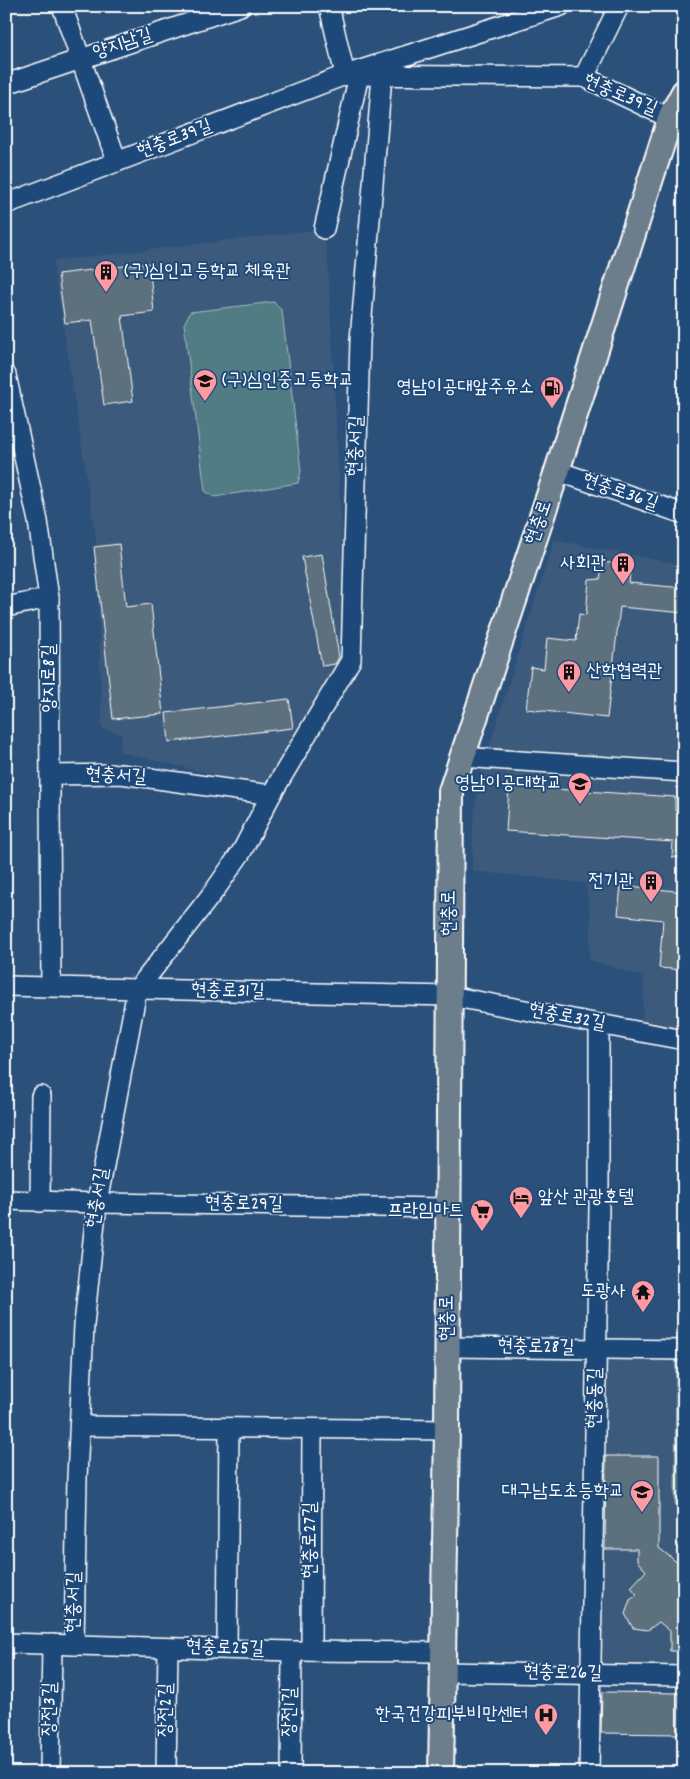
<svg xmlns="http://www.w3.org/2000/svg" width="690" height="1779" viewBox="0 0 690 1779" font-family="Dekko,'Poor Story',sans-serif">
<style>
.built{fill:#3a5a7c}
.green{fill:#517b83;stroke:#a8bdc1}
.building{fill:#5d6f7e;stroke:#fff}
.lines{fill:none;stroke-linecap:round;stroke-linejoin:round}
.minor-casing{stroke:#fff;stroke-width:22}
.major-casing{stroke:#fff;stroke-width:28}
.minor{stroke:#1f4a7a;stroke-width:19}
.major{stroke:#6c7d8b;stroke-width:24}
.labels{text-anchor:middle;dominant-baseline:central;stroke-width:4;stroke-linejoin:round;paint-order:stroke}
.street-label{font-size:19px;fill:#fff;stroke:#1f4a7a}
.poi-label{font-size:19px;fill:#fff;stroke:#1f4a7a;text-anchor:end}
</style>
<rect width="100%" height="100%" fill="#2b517b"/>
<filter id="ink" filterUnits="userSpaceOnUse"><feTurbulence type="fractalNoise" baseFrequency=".02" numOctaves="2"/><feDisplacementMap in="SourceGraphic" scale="10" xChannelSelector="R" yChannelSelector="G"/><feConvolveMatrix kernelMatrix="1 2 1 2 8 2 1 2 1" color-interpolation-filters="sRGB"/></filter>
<g filter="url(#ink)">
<g class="built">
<path d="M324 229 328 264 348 656 271 784 257 785 120 752 121 734 102 729 96 539 53 261Z"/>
<path d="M554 540 684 565V1035L642 1025 644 977 589 960 591 919 585 883 472 871 473 828 478 782Z"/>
<path d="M603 1355 684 1357V1670L597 1669Z"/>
</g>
<g class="green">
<path d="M274 302 282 311 301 471 298 483 214 497 205 491 184 324 190 312Z"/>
<path d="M676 1361H684V1504H675Z"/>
</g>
<g class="building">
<path d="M149 263 154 312 122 316 133 401 104 405 92 320 65 323 58 274Z"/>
<path d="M119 544 126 607 151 604 163 714 113 719 94 547Z"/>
<path d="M322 554 339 657 335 664 322 666 302 557Z"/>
<path d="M603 562 631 566 629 583 684 588V613L620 607 607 718 526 709 531 667 544 669 547 638 576 641 579 614 586 615 589 580 600 579Z"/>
<path d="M289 699 293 728 169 742 166 713Z"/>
<path d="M509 786 675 797V811H684V858L672 857 673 842 506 831Z"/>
<path d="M621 885 684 892V970L659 968 663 920 618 915Z"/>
<path d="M606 1456H659V1548L684 1568V1651H670V1631L659 1622 648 1630 633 1628 625 1614 630 1600 637 1595 631 1587 646 1571 637 1561V1549H605Z"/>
<path d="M602 1692 679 1693 678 1734 601 1733Z"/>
</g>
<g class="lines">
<g class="minor-casing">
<g id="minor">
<path d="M62 6 117 162"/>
<path d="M329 6 345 75 584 77 684 125"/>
<path d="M584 77 619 6"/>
<path d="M6 84 240 6"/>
<path d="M6 204 345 75 561 6"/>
<path d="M324 229 359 75"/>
<path d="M6 375 38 521 49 598 51 986"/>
<path d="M557 471 684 514"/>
<path d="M6 607 49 598"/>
<path d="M462 757 684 772"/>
<path d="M50 775 121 774 271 795"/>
<path d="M6 986 450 996 684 1040"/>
<path d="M6 1200 97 1203 448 1208"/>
<path d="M40 1202 41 1096"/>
<path d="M447 1347 684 1350"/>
<path d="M80 1426 447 1430"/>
<path d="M6 1643 292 1651 443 1652"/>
<path d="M74 1645 77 1478 84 1325 97 1203 137 990 215 890 242 851 271 795 351 660 360 340 382 76"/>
<path d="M227 1649 229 1428"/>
<path d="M311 1651 312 1429"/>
<path d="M443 1672 684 1676"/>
<path d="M50 1773 52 1644"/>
<path d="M166 1773 168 1648"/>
<path d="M291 1773 292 1651"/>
<path d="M589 1773 599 1208V1024"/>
</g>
</g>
<g class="major-casing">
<path id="major" d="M441 1773 447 1430 451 791 557 471 671 116 684 92"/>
</g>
<use href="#minor" class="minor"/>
<use href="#major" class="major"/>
</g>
</g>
<defs>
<g id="building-pin" transform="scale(1.25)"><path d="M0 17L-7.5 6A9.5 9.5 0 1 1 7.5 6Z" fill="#ff9aa2" stroke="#1f4a7a"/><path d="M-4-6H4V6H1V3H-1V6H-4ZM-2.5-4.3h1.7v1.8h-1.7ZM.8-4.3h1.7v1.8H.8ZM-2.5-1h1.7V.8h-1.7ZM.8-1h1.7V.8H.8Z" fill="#111"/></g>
<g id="school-pin" transform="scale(1.25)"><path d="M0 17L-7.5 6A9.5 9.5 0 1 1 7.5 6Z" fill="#ff9aa2" stroke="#1f4a7a"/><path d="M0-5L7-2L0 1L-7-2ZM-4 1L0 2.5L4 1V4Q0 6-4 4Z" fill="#111"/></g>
<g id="fuel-pin" transform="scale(1.25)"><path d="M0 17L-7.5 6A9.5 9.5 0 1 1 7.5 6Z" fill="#ff9aa2" stroke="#1f4a7a"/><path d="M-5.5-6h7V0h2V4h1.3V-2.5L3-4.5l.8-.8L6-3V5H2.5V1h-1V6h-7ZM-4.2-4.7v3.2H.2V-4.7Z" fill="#111"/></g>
<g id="university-pin" transform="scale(1.25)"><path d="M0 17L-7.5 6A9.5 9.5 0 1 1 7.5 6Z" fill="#ff9aa2" stroke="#1f4a7a"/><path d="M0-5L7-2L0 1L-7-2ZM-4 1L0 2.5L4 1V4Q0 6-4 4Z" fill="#111"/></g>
<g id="hotel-pin" transform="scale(1.25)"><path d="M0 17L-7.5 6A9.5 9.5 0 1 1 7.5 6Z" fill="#ff9aa2" stroke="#1f4a7a"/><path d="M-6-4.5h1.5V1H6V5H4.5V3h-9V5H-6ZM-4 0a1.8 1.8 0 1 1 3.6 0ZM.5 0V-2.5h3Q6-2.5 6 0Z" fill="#111"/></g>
<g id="supermarket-pin" transform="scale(1.25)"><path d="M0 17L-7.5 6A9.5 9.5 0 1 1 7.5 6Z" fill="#ff9aa2" stroke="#1f4a7a"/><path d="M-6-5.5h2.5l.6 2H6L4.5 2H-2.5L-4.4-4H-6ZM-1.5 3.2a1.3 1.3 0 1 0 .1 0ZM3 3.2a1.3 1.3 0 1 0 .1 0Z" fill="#111"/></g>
<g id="temple-pin" transform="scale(1.25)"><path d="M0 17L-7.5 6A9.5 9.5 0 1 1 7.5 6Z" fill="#ff9aa2" stroke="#1f4a7a"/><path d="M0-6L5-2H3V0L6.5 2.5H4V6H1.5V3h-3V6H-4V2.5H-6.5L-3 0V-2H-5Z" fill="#111"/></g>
<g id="hospital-pin" transform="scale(1.25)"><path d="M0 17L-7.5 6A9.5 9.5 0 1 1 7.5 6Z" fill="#ff9aa2" stroke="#1f4a7a"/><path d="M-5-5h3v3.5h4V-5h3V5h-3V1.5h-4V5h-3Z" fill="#111"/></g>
</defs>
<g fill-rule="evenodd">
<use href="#building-pin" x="106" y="272"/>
<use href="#school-pin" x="205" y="381"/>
<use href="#fuel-pin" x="552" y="388"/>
<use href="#building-pin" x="623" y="564"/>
<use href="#building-pin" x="569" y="672"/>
<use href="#university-pin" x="580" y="784"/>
<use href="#building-pin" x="651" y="882"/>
<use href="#hotel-pin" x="521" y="1198"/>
<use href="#supermarket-pin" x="482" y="1211"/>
<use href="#temple-pin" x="643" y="1292"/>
<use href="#school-pin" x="642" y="1492"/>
<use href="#hospital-pin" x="546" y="1715"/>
</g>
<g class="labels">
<g class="street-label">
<text transform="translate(123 45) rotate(-18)">양지남길</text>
<text transform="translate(620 96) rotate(23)">현충로39길</text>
<text transform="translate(175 140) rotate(-21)">현충로39길</text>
<text transform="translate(357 446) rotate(-88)">현충서길</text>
<text transform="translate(620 493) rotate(19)">현충로36길</text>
<text transform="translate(540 523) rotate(-71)">현충로</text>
<text transform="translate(50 678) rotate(-90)">양지로8길</text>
<text transform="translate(116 777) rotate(3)">현충서길</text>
<text transform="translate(450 913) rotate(-90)">현충로</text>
<text transform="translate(228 992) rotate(1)">현충로31길</text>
<text transform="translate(567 1018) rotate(11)">현충로32길</text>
<text transform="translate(99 1198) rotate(-81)">현충서길</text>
<text transform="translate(244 1205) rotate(1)">현충로29길</text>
<text transform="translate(448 1318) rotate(-90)">현충로</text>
<text transform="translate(536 1348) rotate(1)">현충로28길</text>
<text transform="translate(596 1398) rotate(-89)">현충동길</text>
<text transform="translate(311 1540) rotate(-90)">현충로27길</text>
<text transform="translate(75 1602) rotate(-89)">현충서길</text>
<text transform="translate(225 1649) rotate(2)">현충로25길</text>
<text transform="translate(563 1674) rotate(1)">현충로26길</text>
<text transform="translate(51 1709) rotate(-89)">장전3길</text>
<text transform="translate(167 1710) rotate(-89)">장전2길</text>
<text transform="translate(291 1712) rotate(-89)">장전1길</text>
</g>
<g class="poi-label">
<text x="124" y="272" text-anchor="start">(구)심인고등학교 체육관</text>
<text x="222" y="381" text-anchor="start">(구)심인중고등학교</text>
<text x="534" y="388">영남이공대앞주유소</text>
<text x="606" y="564">사회관</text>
<text x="586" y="672" text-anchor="start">산학협력관</text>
<text x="562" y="784">영남이공대학교</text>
<text x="634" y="882">전기관</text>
<text x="538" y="1198" text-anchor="start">앞산 관광호텔</text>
<text x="464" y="1211">프라임마트</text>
<text x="626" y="1292">도광사</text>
<text x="624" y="1492">대구남도초등학교</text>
<text x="528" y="1715">한국건강피부비만센터</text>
</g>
</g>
<rect width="690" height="1779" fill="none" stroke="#1f4a7a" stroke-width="25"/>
<rect x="12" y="12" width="665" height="1754" fill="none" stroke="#fff" stroke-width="2" filter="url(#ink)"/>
</svg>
